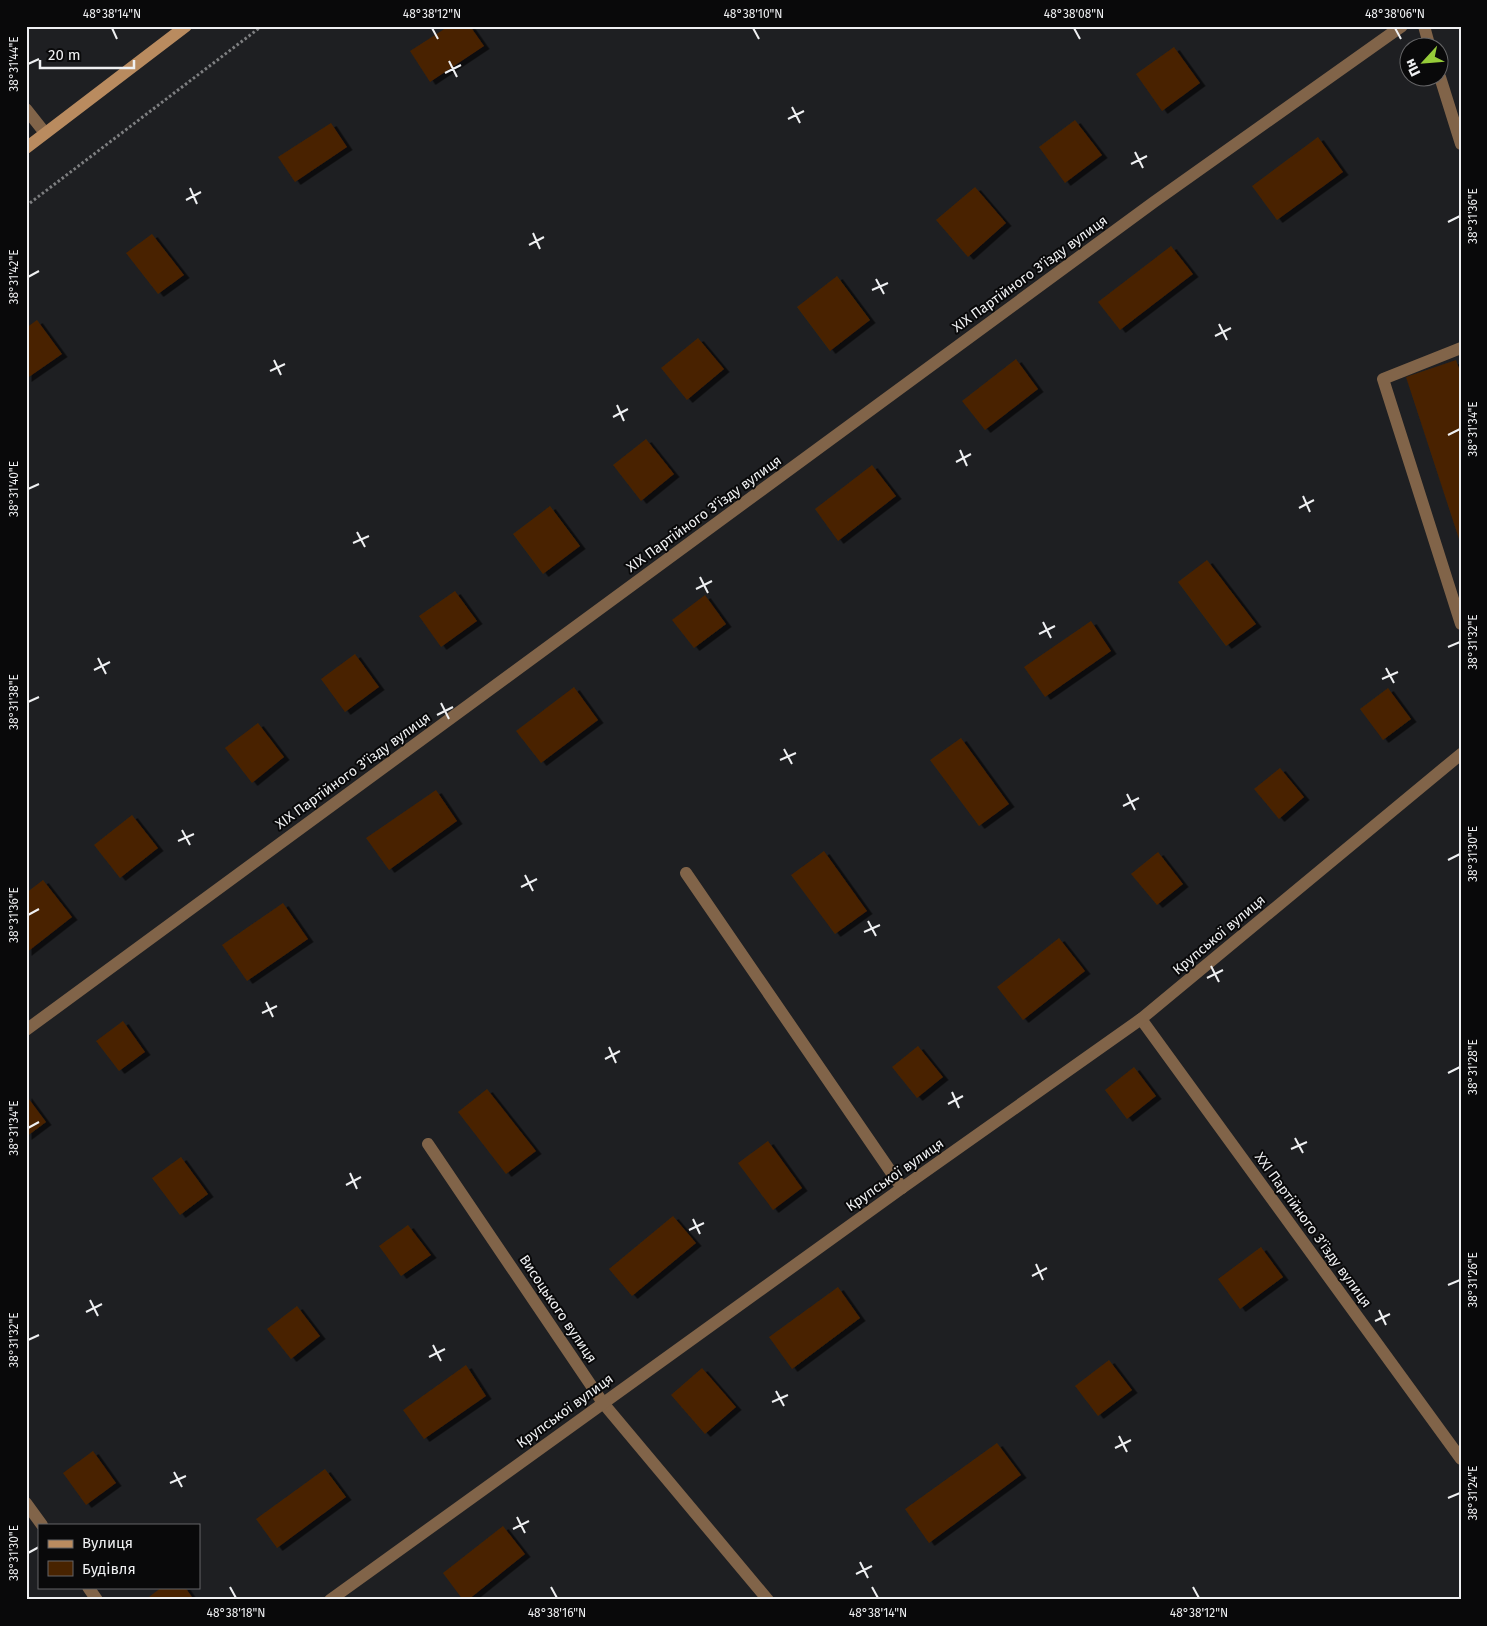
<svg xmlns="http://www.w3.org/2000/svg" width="1487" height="1626" viewBox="0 0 1487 1626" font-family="'Fira Sans',sans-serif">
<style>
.building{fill:#482300;filter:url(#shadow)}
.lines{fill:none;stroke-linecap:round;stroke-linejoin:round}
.path{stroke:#7e7f81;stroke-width:3;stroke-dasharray:2.5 2.5;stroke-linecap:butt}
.service{stroke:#816449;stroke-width:12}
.minor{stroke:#816449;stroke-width:12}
.secondary{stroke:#b98b5f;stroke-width:12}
.ticks{fill:none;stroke:#eff0f2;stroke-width:2}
.labels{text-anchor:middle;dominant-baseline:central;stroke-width:4;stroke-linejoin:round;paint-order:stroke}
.street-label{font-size:14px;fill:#eff0f2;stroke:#09090a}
.neatline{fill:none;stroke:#eff0f2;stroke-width:2}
.ticks-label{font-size:12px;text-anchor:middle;fill:#eff0f2}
</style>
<defs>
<filter id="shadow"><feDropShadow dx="5.5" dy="3" stdDeviation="0" flood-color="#0009"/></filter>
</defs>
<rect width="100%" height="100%" fill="#1e1f22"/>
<g class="building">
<path d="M449 26H470L484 46 430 82 410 51Z"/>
<path d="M1174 47 1200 83 1162 111 1136 74Z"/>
<path d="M1075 120 1102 155 1065 183 1039 147Z"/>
<path d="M331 123 347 147 295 182 278 157Z"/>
<path d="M1318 137 1343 172 1277 220 1252 186Z"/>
<path d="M975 187 1006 223 968 257 936 220Z"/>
<path d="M152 234 184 275 158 294 126 253Z"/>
<path d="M1171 246 1193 274 1120 330 1098 302Z"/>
<path d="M837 276 870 320 830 351 797 307Z"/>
<path d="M37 320 62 354 26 379V328Z"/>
<path d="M698 338 724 369 687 400 661 368Z"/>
<path d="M1016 359 1038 389 985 430 962 401Z"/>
<path d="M1456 360 1461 374 1460 542 1406 377Z"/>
<path d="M646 439 674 474 641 501 613 465Z"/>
<path d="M872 465 896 496 838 541 815 509Z"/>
<path d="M550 506 580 546 543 574 513 534Z"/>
<path d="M1207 560 1256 624 1226 646 1178 582Z"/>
<path d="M455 591 477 621 441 647 419 616Z"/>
<path d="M705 595 726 624 694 648 672 620Z"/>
<path d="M1091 621 1111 651 1045 697 1024 667Z"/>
<path d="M355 654 379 687 345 712 321 679Z"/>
<path d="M574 687 598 720 541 763 516 731Z"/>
<path d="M1388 688 1411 719 1383 740 1360 709Z"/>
<path d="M258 723 284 757 252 783 225 748Z"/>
<path d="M961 738 1009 804 979 826 930 760Z"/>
<path d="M1280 768 1304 797 1279 819 1254 789Z"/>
<path d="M436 790 457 821 389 870 366 838Z"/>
<path d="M132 815 158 848 120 878 94 845Z"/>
<path d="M824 851 867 911 835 934 791 875Z"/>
<path d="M1158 852 1183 884 1157 905 1131 874Z"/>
<path d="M43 880 72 917 26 953V893Z"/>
<path d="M283 903 308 939 247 981 222 945Z"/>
<path d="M1059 938 1085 971 1023 1020 997 987Z"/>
<path d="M123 1021 145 1052 119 1071 96 1041Z"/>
<path d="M918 1046 943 1077 917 1098 892 1067Z"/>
<path d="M1134 1067 1156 1096 1127 1119 1105 1090Z"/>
<path d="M487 1089 536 1151 506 1174 458 1112Z"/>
<path d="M26 1095 46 1122 26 1137Z"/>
<path d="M768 1141 802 1188 773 1210 738 1163Z"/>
<path d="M181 1157 208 1194 180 1215 152 1178Z"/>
<path d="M673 1216 696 1243 632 1296 609 1269Z"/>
<path d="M408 1225 431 1255 401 1276 379 1246Z"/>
<path d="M1261 1247 1283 1277 1240 1309 1218 1279Z"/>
<path d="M838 1287 860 1318 792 1369 769 1337Z"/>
<path d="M297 1306 320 1336 291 1359 267 1329Z"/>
<path d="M1109 1360 1132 1390 1098 1416 1075 1386Z"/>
<path d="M466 1365 486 1396 424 1439 403 1410Z"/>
<path d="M702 1368 736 1407 705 1434 671 1395Z"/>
<path d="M997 1443 1021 1475 929 1543 905 1509Z"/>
<path d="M93 1451 116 1483 86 1505 63 1473Z"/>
<path d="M325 1469 346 1497 277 1548 256 1519Z"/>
<path d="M503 1526 525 1554 468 1600H463L443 1573Z"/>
<path d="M162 1587H185L194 1600H145Z"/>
</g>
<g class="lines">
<path class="path" d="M26 206 262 26"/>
<g class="service">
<path d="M26 109 45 133"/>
<path d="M1461 348 1383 379 1461 624"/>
</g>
<g class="minor">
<path d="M1424 26 1430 48"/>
<path d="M1440 77 1461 144"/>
<path d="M686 873 902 1188"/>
<path d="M1141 1019 1461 1459"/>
<path d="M26 1030 1154 202 1402 26"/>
<path d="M428 1144 603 1403 768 1600"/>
<path d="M26 1503 42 1525"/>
<path d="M88 1587 97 1600"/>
<path d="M330 1600 902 1188 1141 1019 1461 754"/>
</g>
<path class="secondary" d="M26 148 186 26"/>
</g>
<path class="ticks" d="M112 28 117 39M432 28 438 39M753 28 759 39M1074 28 1080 39M1395 28 1401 39M449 61 457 77M28 64 39 59M445 73 461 65M792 107 800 123M788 119 804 111M1135 152 1143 168M1131 164 1147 156M190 188 197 204M186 200 201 192M1448 222 1460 216M533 233 540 249M529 245 544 237M28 277 39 271M876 279 884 294M872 290 888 283M1219 324 1227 340M1215 336 1231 328M274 360 281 375M270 371 285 364M617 405 624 421M613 417 628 409M1448 435 1460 429M960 450 967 466M956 462 971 454M28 489 39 484M1303 496 1310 512M1299 508 1314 500M357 532 365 547M353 543 369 536M700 577 708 593M696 589 712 581M1043 622 1051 638M1039 634 1055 626M1448 647 1460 642M98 658 106 674M1386 668 1394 683M94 670 110 662M1382 679 1398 672M28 702 39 697M441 703 449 719M437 715 453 707M784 749 792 764M780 760 796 753M1127 794 1135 810M1123 806 1139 798M182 830 190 845M178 841 194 834M1448 860 1460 854M525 875 533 891M521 887 537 879M28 915 39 909M868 921 876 936M864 932 880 925M1211 966 1219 982M1207 978 1223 970M266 1002 273 1017M262 1013 277 1006M609 1047 616 1063M605 1059 620 1051M1448 1073 1460 1067M952 1092 959 1108M948 1104 963 1096M28 1128 39 1122M1295 1138 1303 1153M1291 1149 1307 1142M350 1173 357 1189M346 1185 361 1177M693 1219 700 1234M689 1230 704 1223M1036 1264 1043 1280M1032 1276 1047 1268M1448 1285 1460 1280M90 1300 98 1316M1379 1310 1386 1325M86 1312 102 1304M1375 1321 1390 1314M28 1340 39 1335M433 1345 441 1361M429 1357 445 1349M776 1391 784 1406M772 1402 788 1395M1119 1436 1127 1452M1115 1448 1131 1440M174 1472 182 1487M170 1483 186 1476M1448 1498 1460 1493M517 1517 525 1533M513 1529 529 1521M28 1553 39 1547M860 1562 868 1578M856 1574 872 1566M230 1587 236 1598M551 1587 557 1598M872 1587 878 1598M1193 1587 1199 1598"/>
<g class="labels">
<g class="street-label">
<text transform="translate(1030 274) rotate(-36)">XIX Партійного З'їзду вулиця</text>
<text transform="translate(704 514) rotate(-36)">XIX Партійного З'їзду вулиця</text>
<text transform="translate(353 771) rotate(-36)">XIX Партійного З'їзду вулиця</text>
<text transform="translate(1219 935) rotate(-40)">Крупської вулиця</text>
<text transform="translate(895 1175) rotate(-35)">Крупської вулиця</text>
<text transform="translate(1313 1230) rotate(54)">XXI Партійного З'їзду вулиця</text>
<text transform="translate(558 1309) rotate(56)">Висоцького вулиця</text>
<text transform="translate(565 1411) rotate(-36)">Крупської вулиця</text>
</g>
</g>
<rect width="1487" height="1626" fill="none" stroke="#09090a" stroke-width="55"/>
<rect x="38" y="1524" width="162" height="65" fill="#09090a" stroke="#656567"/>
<rect x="48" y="1540" width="25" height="8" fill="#b98b5f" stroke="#656567"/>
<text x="82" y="1548" font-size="15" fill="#eff0f2">Вулиця</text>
<rect x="48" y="1561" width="25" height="15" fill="#482300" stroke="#656567"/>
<text x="82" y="1574" font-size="15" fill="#eff0f2">Будівля</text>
<g transform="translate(1424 62) rotate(244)"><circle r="24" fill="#09090a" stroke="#656567"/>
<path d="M0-4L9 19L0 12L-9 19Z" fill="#96cc3a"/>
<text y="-8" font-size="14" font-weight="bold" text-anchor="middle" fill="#eff0f2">Пн</text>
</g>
<path d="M40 60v8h94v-8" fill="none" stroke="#eff0f2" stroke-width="2.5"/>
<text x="48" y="60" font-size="15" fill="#eff0f2" stroke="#09090a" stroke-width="4" paint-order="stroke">20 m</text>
<rect x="28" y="28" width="1432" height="1570" class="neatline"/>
<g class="ticks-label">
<text x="112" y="18">48°38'14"N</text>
<text x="432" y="18">48°38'12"N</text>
<text x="753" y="18">48°38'10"N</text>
<text x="1074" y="18">48°38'08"N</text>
<text x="1395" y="18">48°38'06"N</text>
<text transform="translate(14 64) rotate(-90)" y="4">38°31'44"E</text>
<text transform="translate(1473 216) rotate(-90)" y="4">38°31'36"E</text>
<text transform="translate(14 277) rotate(-90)" y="4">38°31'42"E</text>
<text transform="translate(1473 429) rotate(-90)" y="4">38°31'34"E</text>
<text transform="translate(14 489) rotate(-90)" y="4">38°31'40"E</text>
<text transform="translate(1473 642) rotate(-90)" y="4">38°31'32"E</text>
<text transform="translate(14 702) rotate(-90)" y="4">38°31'38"E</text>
<text transform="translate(1473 854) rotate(-90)" y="4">38°31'30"E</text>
<text transform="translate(14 915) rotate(-90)" y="4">38°31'36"E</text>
<text transform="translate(1473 1067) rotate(-90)" y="4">38°31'28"E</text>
<text transform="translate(14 1128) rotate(-90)" y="4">38°31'34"E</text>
<text transform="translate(1473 1280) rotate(-90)" y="4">38°31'26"E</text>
<text transform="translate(14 1340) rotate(-90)" y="4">38°31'32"E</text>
<text transform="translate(1473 1493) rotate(-90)" y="4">38°31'24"E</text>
<text transform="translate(14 1553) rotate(-90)" y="4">38°31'30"E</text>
<text x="236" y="1617">48°38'18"N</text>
<text x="557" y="1617">48°38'16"N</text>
<text x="878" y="1617">48°38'14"N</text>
<text x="1199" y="1617">48°38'12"N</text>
</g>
</svg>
